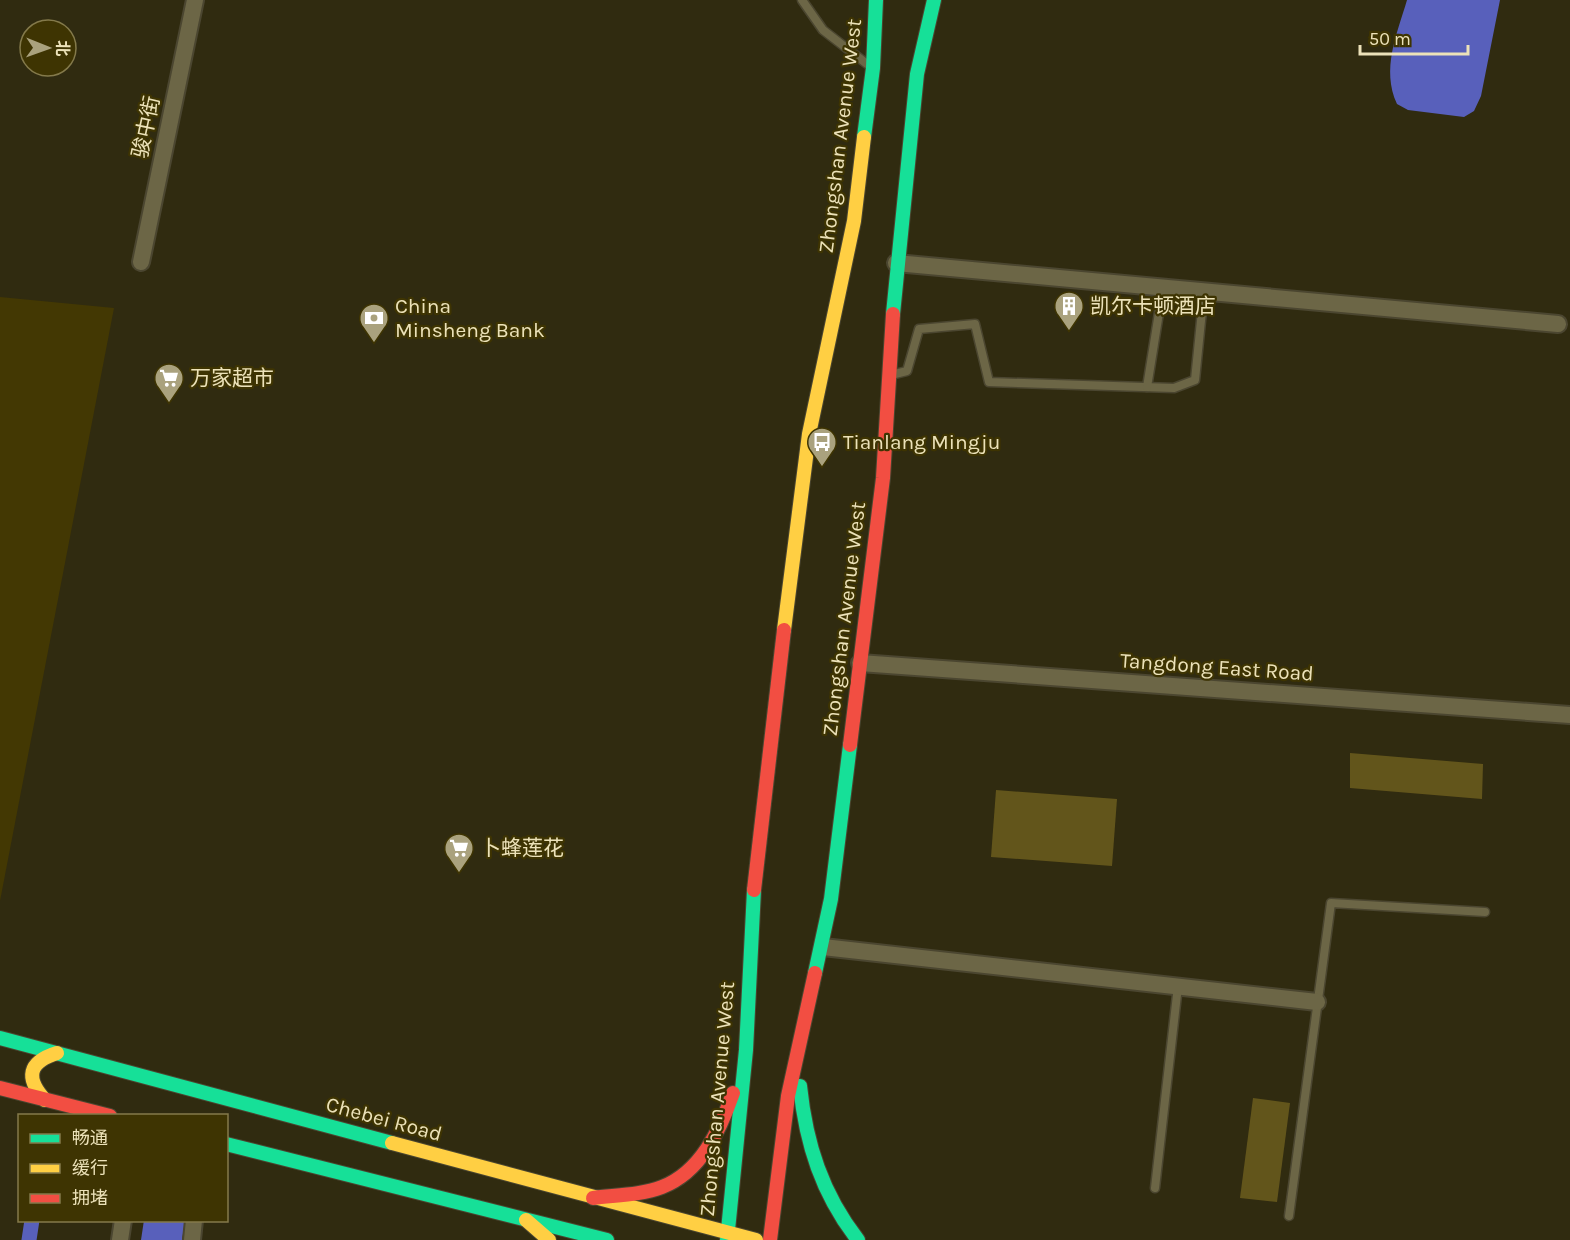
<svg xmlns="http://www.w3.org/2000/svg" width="1570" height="1240" viewBox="0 0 1570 1240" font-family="Karla,'Noto Sans SC',sans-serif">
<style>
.built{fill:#433803}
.green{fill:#62551b}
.water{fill:#5860bb}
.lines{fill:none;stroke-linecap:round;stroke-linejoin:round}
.canal{stroke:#5860bb;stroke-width:15}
.lane-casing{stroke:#4b4630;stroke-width:11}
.street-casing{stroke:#4b4630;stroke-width:20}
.fast-casing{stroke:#4b4630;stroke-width:16}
.slow-casing{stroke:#4b4630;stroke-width:16}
.jam-casing{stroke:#4b4630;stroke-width:16}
.lane{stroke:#6c6646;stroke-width:8}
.street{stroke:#6c6646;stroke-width:16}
.fast{stroke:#16e098;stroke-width:14}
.slow{stroke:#ffcf43;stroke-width:14}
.jam{stroke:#f24e42;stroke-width:14}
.labels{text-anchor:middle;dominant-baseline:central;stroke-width:4.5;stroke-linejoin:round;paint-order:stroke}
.street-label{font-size:21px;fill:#ece2b9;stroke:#3e3402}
.poi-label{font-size:21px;fill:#ece2b9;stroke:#3e3402;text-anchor:start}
</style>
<rect width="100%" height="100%" fill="#302b10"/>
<path class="built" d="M0 297 114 308 0 901Z"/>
<g class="green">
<path d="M1350 753 1483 764 1482 799 1350 788Z"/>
<path d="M996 790 1117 799 1112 866 991 857Z"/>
<path d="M1253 1098 1290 1103 1277 1202 1240 1198Z"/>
</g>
<g class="water">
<path d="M1407 0H1500L1481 96 1474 111 1464 117 1408 110 1397 104C1381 69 1397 34 1407 0Z"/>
<path d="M144 1220 185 1221 182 1240H141Z"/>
</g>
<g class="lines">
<path class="canal" d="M29 1240 32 1220"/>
<g class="lane-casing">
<g id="lane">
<path d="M802 0 823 30 867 64"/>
<path d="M895 374 907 371 919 329 975 324 989 382 1174 388 1195 380 1204 291"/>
<path d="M1147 387 1163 288"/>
<path d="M1155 1188 1178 986"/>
<path d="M1289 1216 1331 903 1485 912"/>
</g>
</g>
<g class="street-casing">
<g id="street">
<path d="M141 262 195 0"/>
<path d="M896 263 1558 324"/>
<path d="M860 663 1570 715"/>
<path d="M823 947 1317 1002"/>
<path d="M120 1240 123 1220"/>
<path d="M192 1240 194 1220"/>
</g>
</g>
<g class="fast-casing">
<g id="fast">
<path d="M864 137 873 68 876 0"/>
<path d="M893 314 917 74 934 0"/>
<path d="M815 973 831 899 850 745"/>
<path d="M0 1038 392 1143"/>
<path d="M800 1086C806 1144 822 1194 858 1240"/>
<path d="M226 1144 607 1240"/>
<path d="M727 1240 746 1050 754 890"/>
</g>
</g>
<g class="slow-casing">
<g id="slow">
<path d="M784 630 809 434 854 221 864 137"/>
<path d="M45 1100C25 1078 28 1062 57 1053"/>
<path d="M392 1143 756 1240"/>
<path d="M526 1220 549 1240"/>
</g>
</g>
<g class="jam-casing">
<g id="jam">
<path d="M850 745 883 478 893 314"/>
<path d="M754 890 784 630"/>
<path d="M0 1088 110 1116"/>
<path d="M593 1198C616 1195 641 1195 662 1187 701 1172 720 1130 733 1093"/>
<path d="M770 1240 788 1096 815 973"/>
</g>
</g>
<use href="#lane" class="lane"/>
<use href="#street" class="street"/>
<use href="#fast" class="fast"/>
<use href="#slow" class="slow"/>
<use href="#jam" class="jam"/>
</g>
<defs>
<g id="building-pin" transform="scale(1.5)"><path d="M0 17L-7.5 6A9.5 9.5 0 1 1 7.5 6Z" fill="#aaa27e" stroke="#3e3402"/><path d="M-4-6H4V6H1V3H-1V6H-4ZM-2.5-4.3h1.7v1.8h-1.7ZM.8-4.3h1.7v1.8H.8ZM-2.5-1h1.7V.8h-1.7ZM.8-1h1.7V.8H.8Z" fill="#fff"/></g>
<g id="bank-pin" transform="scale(1.5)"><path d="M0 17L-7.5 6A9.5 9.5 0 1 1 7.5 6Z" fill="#aaa27e" stroke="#3e3402"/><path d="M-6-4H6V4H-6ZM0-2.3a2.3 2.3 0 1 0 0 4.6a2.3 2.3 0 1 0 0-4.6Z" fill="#fff"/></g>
<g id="supermarket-pin" transform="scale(1.5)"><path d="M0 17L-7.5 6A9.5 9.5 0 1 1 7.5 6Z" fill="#aaa27e" stroke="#3e3402"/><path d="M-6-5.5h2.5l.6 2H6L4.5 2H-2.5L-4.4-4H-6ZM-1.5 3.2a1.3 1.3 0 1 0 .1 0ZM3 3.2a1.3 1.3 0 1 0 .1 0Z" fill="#fff"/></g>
<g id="bus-pin" transform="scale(1.5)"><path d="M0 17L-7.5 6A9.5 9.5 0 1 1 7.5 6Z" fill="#aaa27e" stroke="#3e3402"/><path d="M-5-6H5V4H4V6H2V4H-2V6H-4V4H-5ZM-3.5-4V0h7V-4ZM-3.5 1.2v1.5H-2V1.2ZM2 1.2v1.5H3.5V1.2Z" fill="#fff"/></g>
</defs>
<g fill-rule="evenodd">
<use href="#building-pin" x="1069" y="306"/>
<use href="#bank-pin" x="374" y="318"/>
<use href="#supermarket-pin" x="169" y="378"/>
<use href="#bus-pin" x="822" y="442"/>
<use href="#supermarket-pin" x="459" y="848"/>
</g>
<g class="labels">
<g class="street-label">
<text transform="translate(146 127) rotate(-78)">骏中街</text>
<text transform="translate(840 136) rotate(-83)">Zhongshan Avenue West</text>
<text transform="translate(844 619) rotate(-83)">Zhongshan Avenue West</text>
<text transform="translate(1217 667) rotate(4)">Tangdong East Road</text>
<text transform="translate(717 1099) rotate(-85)">Zhongshan Avenue West</text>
<text transform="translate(384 1119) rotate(15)">Chebei Road</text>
</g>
<g class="poi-label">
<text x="395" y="306">China<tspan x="395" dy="24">Minsheng Bank</tspan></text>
<text x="1090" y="306">凯尔卡顿酒店</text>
<text x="190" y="378">万家超市</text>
<text x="843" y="442">Tianlang Mingju</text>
<text x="480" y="848">卜蜂莲花</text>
</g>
</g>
<rect x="18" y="1114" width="210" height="108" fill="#3e3402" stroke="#847a4b" stroke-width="1.5"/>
<rect x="30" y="1134" width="30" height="9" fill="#16e098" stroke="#847a4b" stroke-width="1.5"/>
<text x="72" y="1144" font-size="18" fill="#ece2b9">畅通</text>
<rect x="30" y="1164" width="30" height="9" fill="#ffcf43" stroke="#847a4b" stroke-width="1.5"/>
<text x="72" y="1174" font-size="18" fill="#ece2b9">缓行</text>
<rect x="30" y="1194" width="30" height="9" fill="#f24e42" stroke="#847a4b" stroke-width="1.5"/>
<text x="72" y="1204" font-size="18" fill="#ece2b9">拥堵</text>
<g transform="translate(48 48) rotate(91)"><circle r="28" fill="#3e3402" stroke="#847a4b" stroke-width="1.5"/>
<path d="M0-4.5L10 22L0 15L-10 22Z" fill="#aaa27e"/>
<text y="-9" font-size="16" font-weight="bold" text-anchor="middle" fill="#ece2b9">北</text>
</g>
<path d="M1360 45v9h108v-9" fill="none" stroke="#ece2b9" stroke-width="3"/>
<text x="1369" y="45" font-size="18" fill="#ece2b9" stroke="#3e3402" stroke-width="4.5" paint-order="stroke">50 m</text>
</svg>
